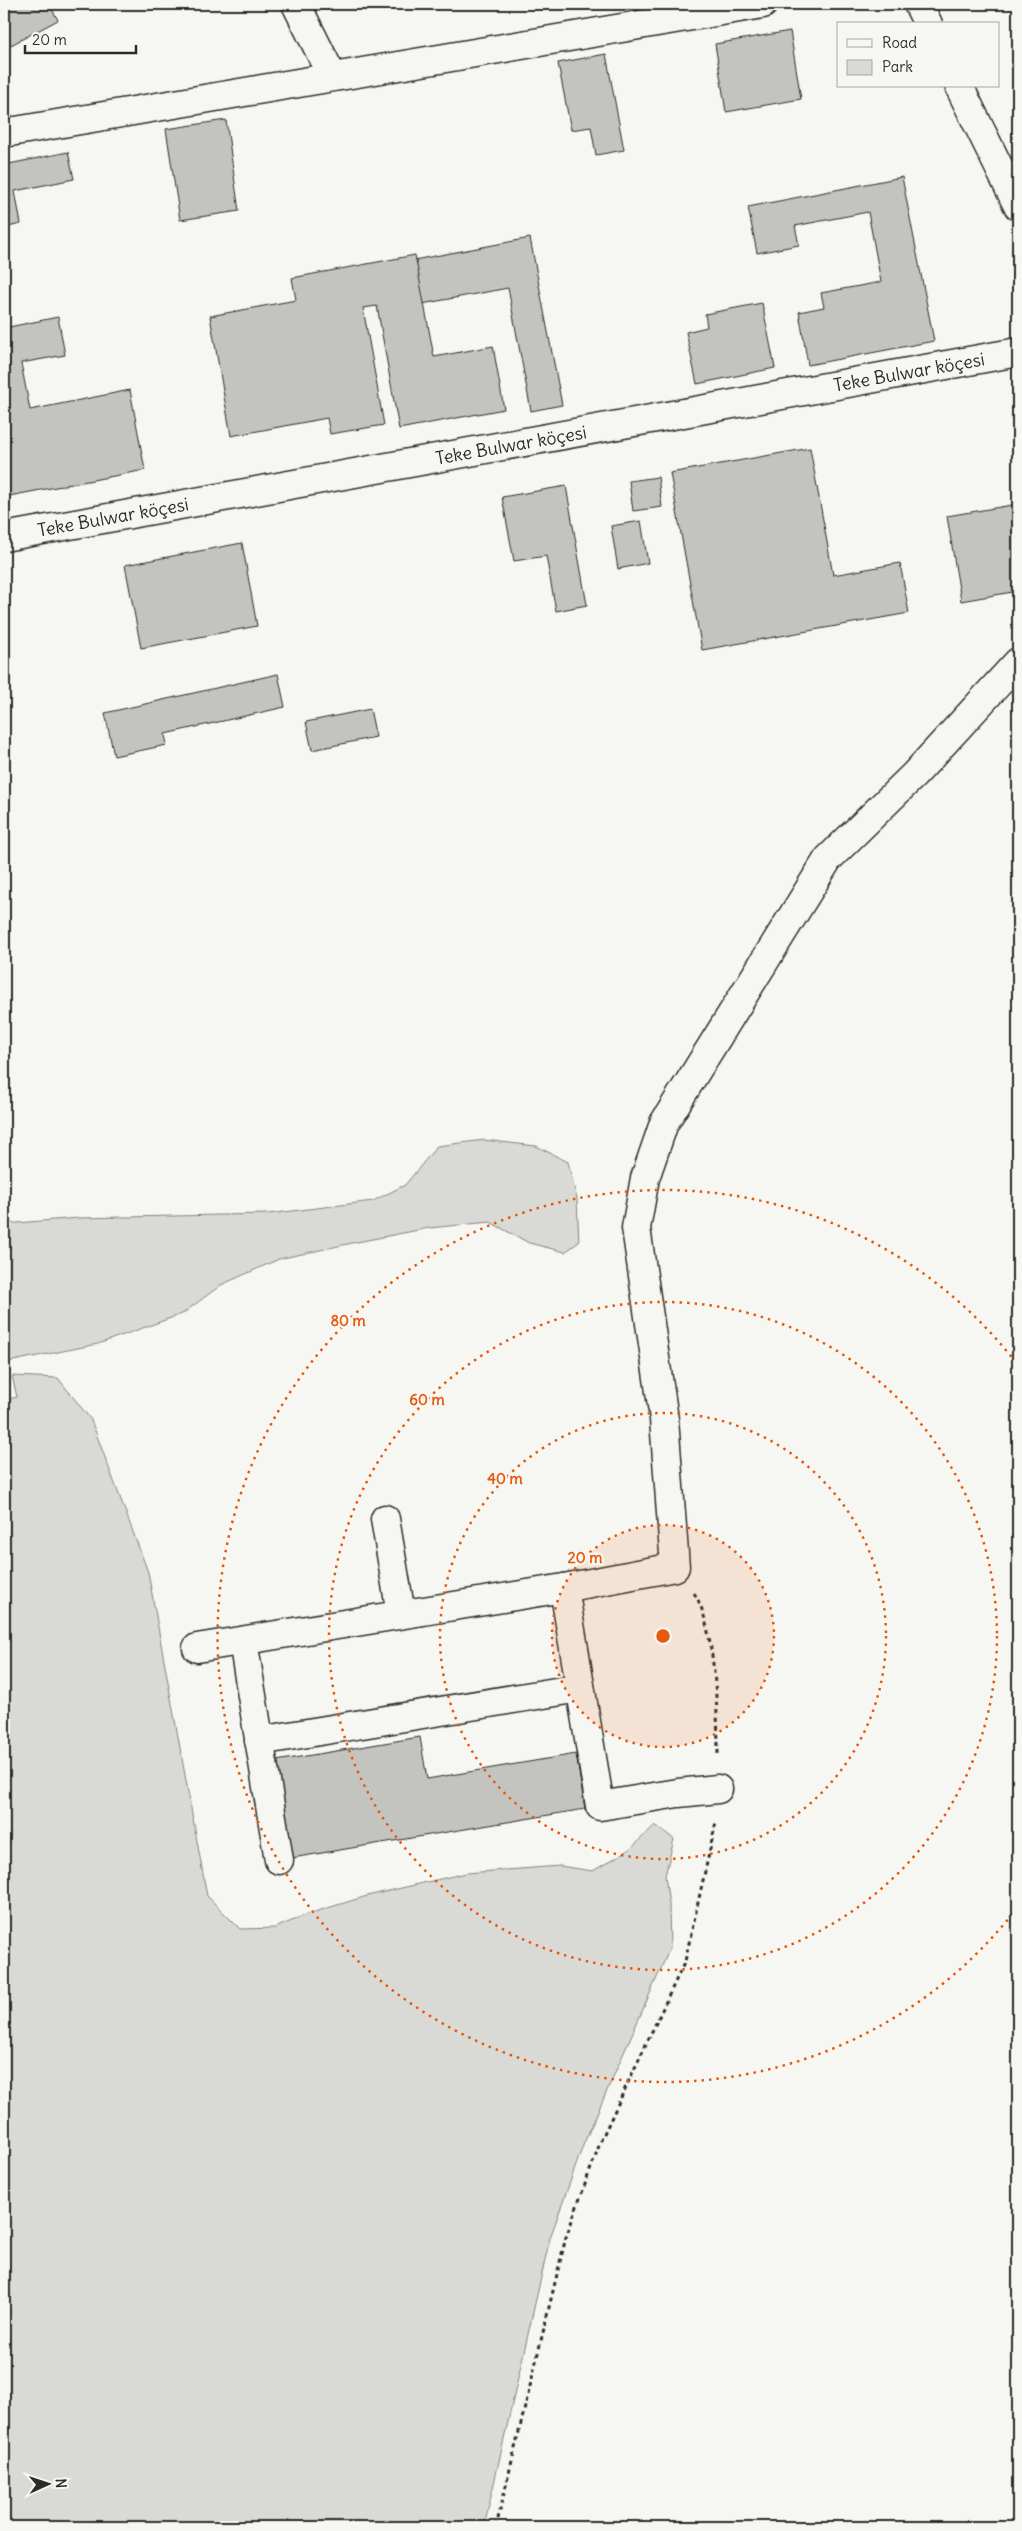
<svg xmlns="http://www.w3.org/2000/svg" width="1022" height="2531" viewBox="0 0 1022 2531" font-family="Delius,sans-serif">
<style>
.green{fill:#d9d9d5;stroke:#828280}
.building{fill:#c3c3c0;stroke:#2b2b2b}
.lines{fill:none;stroke-linecap:round;stroke-linejoin:round}
.minor-casing{stroke:#2b2b2b;stroke-width:31}
.path{stroke:#2b2b2b;stroke-width:3;stroke-dasharray:4 4;stroke-linecap:butt}
.minor{stroke:#f6f6f2;stroke-width:28}
.ring{fill:none;stroke:#e8590c;stroke-width:2.5;stroke-dasharray:2.5 5}
.labels{text-anchor:middle;dominant-baseline:central;stroke-width:4.5;stroke-linejoin:round;paint-order:stroke}
.street-label{font-size:18px;fill:#2b2b2b;stroke:#f6f6f2}
.centre{fill:#e8590c;stroke:#f6f6f2;stroke-width:2.5}
.ring-label{font-size:15px;text-anchor:middle;font-weight:bold;fill:#e8590c;stroke:#f6f6f2;stroke-width:4.5;stroke-linejoin:round;paint-order:stroke}
</style>
<rect width="100%" height="100%" fill="#f6f6f2"/>
<filter id="ink" filterUnits="userSpaceOnUse"><feTurbulence type="fractalNoise" baseFrequency=".02" numOctaves="2"/><feDisplacementMap in="SourceGraphic" scale="10" xChannelSelector="R" yChannelSelector="G"/><feConvolveMatrix kernelMatrix="1 2 1 2 8 2 1 2 1" color-interpolation-filters="sRGB"/></filter>
<g filter="url(#ink)">
<g class="green">
<path d="M484 1140 536 1146 568 1162 577 1199 579 1242 565 1252 529 1243 490 1222 429 1228 352 1243 279 1259 221 1285 182 1314 98 1344 8 1362 4 1341V1224L79 1218 268 1214 373 1201 405 1185 437 1146Z"/>
<path d="M12 1376 58 1378 91 1420 148 1572 207 1896 240 1929 275 1928 308 1914 367 1896 466 1873 560 1866 593 1871 630 1849 655 1825 674 1839 665 1876 669 1904 670 1948 584 2143 550 2238 484 2527H4V1400L17 1397Z"/>
</g>
<g class="building">
<path d="M4 4H49L58 20 11 45 4 31Z"/>
<path d="M790 31 801 99 726 112 715 44Z"/>
<path d="M606 54 624 150 596 155 591 127 571 130 558 63Z"/>
<path d="M226 120 239 211 180 220 166 129Z"/>
<path d="M68 152 74 179 15 191 21 224 4 228V165Z"/>
<path d="M902 177 934 341 808 365 799 312 824 307 821 293 881 282 868 212 795 226 799 245 757 253 748 207Z"/>
<path d="M530 238 562 405 531 411 508 288 422 304 414 260Z"/>
<path d="M415 255 434 357 493 346 504 409 399 429 377 306 363 308 384 425 330 434 327 418 231 436 210 316 296 300 292 278Z"/>
<path d="M762 303 775 368 697 384 686 332 707 327 705 314Z"/>
<path d="M58 317 65 355 21 363 30 410 130 390 145 470 4 497V328Z"/>
<path d="M810 448 833 575 900 563 909 613 702 650 670 473Z"/>
<path d="M658 477 662 507 633 511 629 481Z"/>
<path d="M566 486 587 605 556 611 546 556 514 561 502 497Z"/>
<path d="M1018 504V591L961 601 947 516Z"/>
<path d="M641 521 648 563 618 569 611 526Z"/>
<path d="M242 543 257 626 141 648 125 565Z"/>
<path d="M278 674 285 707 165 734 167 745 114 756 105 713Z"/>
<path d="M370 709 376 737 312 750 306 722Z"/>
<path d="M420 1737 427 1779 576 1754 585 1809 292 1858 276 1761Z"/>
</g>
<g class="lines">
<g class="minor-casing">
<g id="minor">
<path d="M296 4 332 76"/>
<path d="M918 4 928 24"/>
<path d="M959 86 1018 206"/>
<path d="M4 133 763 4"/>
<path d="M4 537 1018 352"/>
<path d="M385 1519 401 1614"/>
<path d="M564 1588 600 1806 678 1793 718 1789"/>
<path d="M243 1641 279 1860"/>
<path d="M197 1648 564 1588 675 1567 664 1419 636 1228 645 1178 664 1123 828 859 915 774 1018 662"/>
<path d="M259 1741 580 1688"/>
</g>
</g>
<g class="path">
<path d="M694 1593C715 1623 718 1718 718 1756"/>
<path d="M496 2527 566 2237 601 2140 685 1961 716 1822"/>
</g>
<use href="#minor" class="minor"/>
</g>
</g>
<circle cx="663" cy="1636" r="111" fill="#e8590c" fill-opacity=".12"/>
<g class="ring">
<circle cx="663" cy="1636" r="111"/>
<circle cx="663" cy="1636" r="223"/>
<circle cx="663" cy="1636" r="334"/>
<path d="M1017 1908A446 446 0 1 1 1017 1364"/>
</g>
<g class="labels">
<g class="street-label">
<text transform="translate(909 372) rotate(-10)">Teke Bulwar köçesi</text>
<text transform="translate(511 445) rotate(-10)">Teke Bulwar köçesi</text>
<text transform="translate(113 517) rotate(-10)">Teke Bulwar köçesi</text>
</g>
</g>
<circle cx="663" cy="1636" r="8" class="centre"/>
<g class="ring-label">
<text x="348" y="1326">80 m</text>
<text x="427" y="1405">60 m</text>
<text x="505" y="1484">40 m</text>
<text x="585" y="1563">20 m</text>
</g>
<rect width="1022" height="2531" fill="none" stroke="#f6f6f2" stroke-width="20"/>
<rect x="10" y="10" width="1002" height="2511" fill="none" stroke="#2b2b2b" stroke-width="2" filter="url(#ink)"/>
<rect x="837" y="22" width="162" height="65" fill="#f6f6f2" stroke="#a5a5a2"/>
<rect x="847" y="39" width="25" height="8" fill="#f6f6f2" stroke="#a5a5a2"/>
<text x="882" y="48" font-size="15" fill="#2b2b2b">Road</text>
<rect x="847" y="60" width="25" height="15" fill="#d9d9d5" stroke="#a5a5a2"/>
<text x="882" y="72" font-size="15" fill="#2b2b2b">Park</text>
<g transform="translate(48 2484) rotate(87)" stroke="#f6f6f2" stroke-width="4" paint-order="stroke">
<path d="M0-4L9 19L0 12L-9 19Z" fill="#2b2b2b"/>
<text y="-8" font-size="14" font-weight="bold" text-anchor="middle" fill="#2b2b2b">N</text>
</g>
<path d="M25 45v8h111v-8" fill="none" stroke="#2b2b2b" stroke-width="2.5"/>
<text x="32" y="45" font-size="15" fill="#2b2b2b" stroke="#f6f6f2" stroke-width="4" paint-order="stroke">20 m</text>
</svg>
